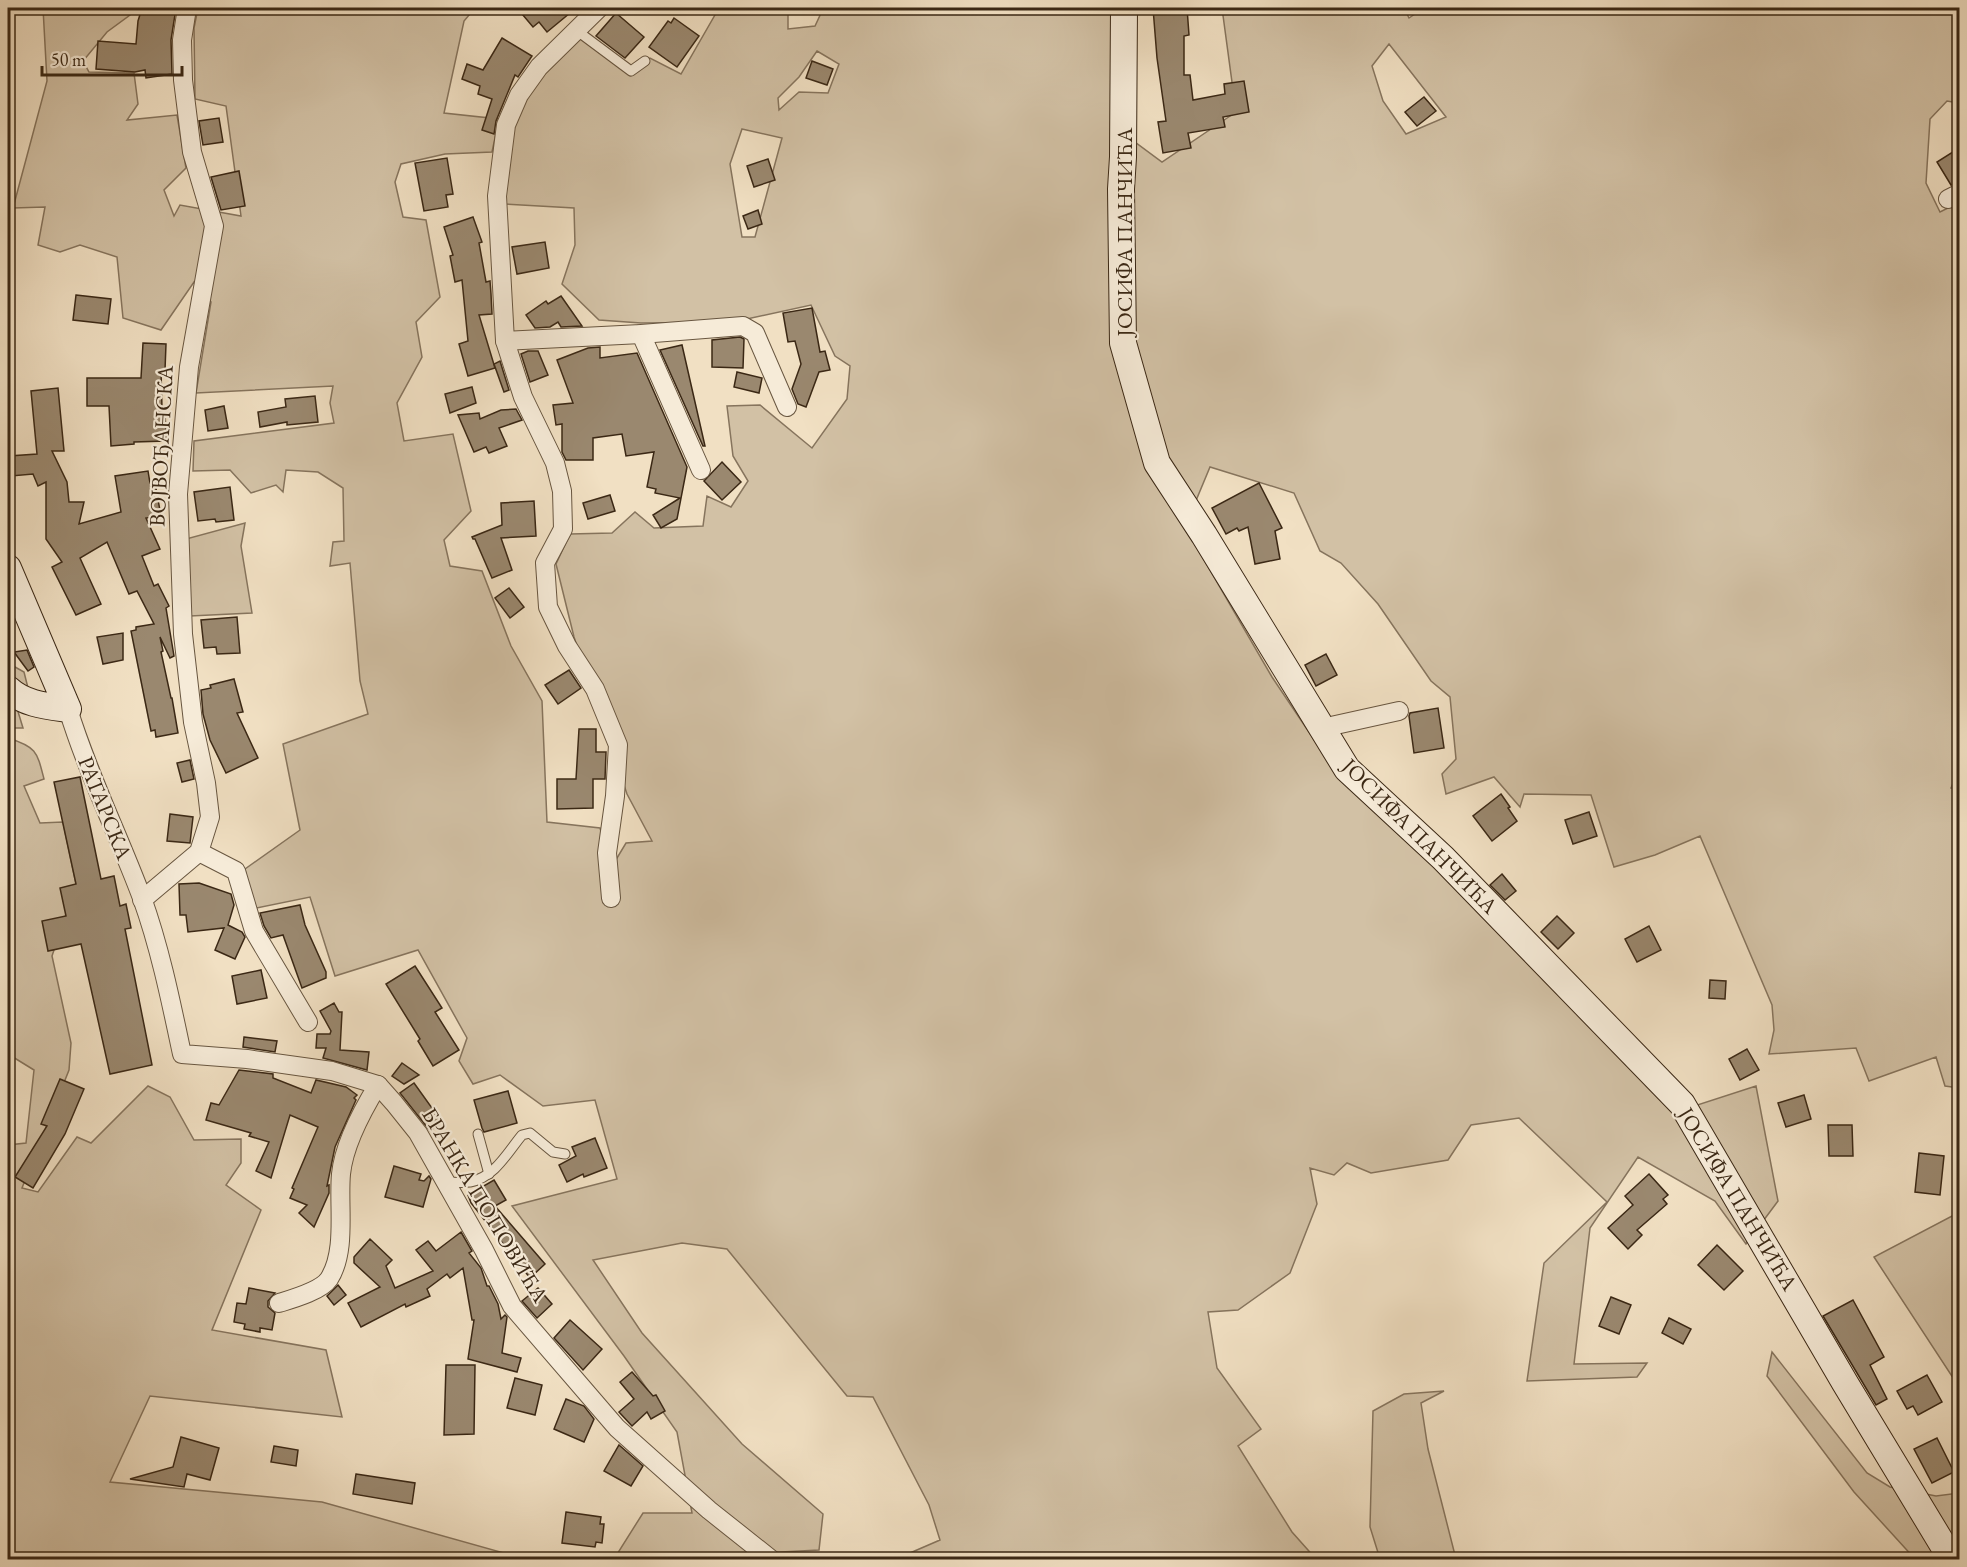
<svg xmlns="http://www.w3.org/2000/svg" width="1967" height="1567" viewBox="0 0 1967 1567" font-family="'EB Garamond',serif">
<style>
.green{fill:#d2c1a5;stroke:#86745d;stroke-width:1.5;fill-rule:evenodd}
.building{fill:#9a886f;stroke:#3b2815;stroke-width:1.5}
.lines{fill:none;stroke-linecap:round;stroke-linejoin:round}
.lane-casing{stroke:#685640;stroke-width:11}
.street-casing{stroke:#685640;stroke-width:20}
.secondary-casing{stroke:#3b2815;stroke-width:28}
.lane{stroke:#f6ebd8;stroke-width:9}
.street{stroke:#f6ebd8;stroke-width:18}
.secondary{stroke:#f6ebd8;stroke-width:26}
.labels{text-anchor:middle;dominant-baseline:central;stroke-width:4.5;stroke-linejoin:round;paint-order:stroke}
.street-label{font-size:22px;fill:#3b2815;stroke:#f6ebd8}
</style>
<rect width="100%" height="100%" fill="#f1e0c3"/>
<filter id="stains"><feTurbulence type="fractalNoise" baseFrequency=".00333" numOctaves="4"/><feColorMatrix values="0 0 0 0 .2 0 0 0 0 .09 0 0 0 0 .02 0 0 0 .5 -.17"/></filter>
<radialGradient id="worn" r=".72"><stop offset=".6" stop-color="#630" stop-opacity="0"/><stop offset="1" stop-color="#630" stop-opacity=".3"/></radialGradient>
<g class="green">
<path d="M43 8H132L130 15 107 32 83 61 89 72 134 73 138 104 127 120 177 115 186 168 164 190 174 216 180 205 241 216 226 106 195 99 194 28 198 8H475L464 21 444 113 499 119 492 152 445 154 401 164 395 182 403 217 426 220 440 297 416 322 422 357 397 403 404 441 453 434 471 511 444 540 450 566 482 571 511 646 542 701 547 822 600 828 611 868 626 843 652 841 627 794 574 637 556 564 570 534 612 533 635 512 654 528 703 526 707 496 731 507 748 481 733 456 727 406 760 405 812 448 847 399 850 366 835 356 811 305 733 322 641 323 599 320 562 284 575 245 574 208 505 204 513 122 530 90 576 33 631 71 650 58 681 74 719 8H788V29L815 26 822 11 818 8H1127L1135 142 1162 162 1236 112 1222 8H1404L1409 18 1424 8H1959V103L1947 101 1930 119 1926 183 1940 212 1960 202V767L1951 788 1960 790 1959 1088 1945 1086 1936 1057 1869 1081 1856 1048 1769 1054 1774 1030 1772 1005 1700 836 1655 855 1614 867 1591 795 1524 794 1520 807 1494 777 1446 794 1442 774 1456 759 1450 697 1431 681 1378 604 1341 563 1320 551 1294 493 1210 467 1185 527 1272 677 1331 765 1587 1016 1676 1112 1756 1086 1778 1201 1746 1244 1715 1201 1638 1157 1590 1228 1574 1364 1647 1363 1637 1377 1527 1381 1544 1263 1607 1202 1519 1118 1471 1125 1448 1160 1371 1173 1347 1163 1334 1175 1310 1168 1317 1204 1290 1273 1238 1310 1208 1312 1217 1368 1261 1429 1238 1446 1292 1532 1316 1559H896L940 1540 929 1505 873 1397 847 1396 727 1249 682 1243 593 1260 642 1333 742 1444 823 1514 819 1550 723 1555 722 1560 614 1559 643 1513H692L677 1432 624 1356 512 1206 617 1179 595 1100 543 1106 500 1075 473 1084 459 1061 467 1038 418 950 335 976 310 897 252 909 245 869 300 830 283 744 368 714 360 681 350 563 330 566 333 542 344 541 343 488 318 472 286 470 283 492 276 485 251 493 230 470 193 471 194 441 334 423 330 403 333 386 196 393 211 302 194 282 161 330 123 318 117 257 80 245 60 252 38 245 45 207 13 208 47 81ZM1389 44 1446 117 1406 134 1383 101 1372 66ZM817 51 839 64 828 93 799 92 779 110 778 98 799 77ZM742 129 782 138 755 237H742L730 164Z"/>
<path d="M245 523 241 546 252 613 190 616 186 539Z"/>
<path d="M8 663 24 672 28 688 8 679Z"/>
<path d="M8 698 16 705 23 728H10L8 733Z"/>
<path d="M8 738C37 747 37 752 44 779L24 786 40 823 63 822 76 884 52 956 71 1043 69 1070 22 1188 38 1192 77 1137 91 1143 148 1086 170 1097 194 1140 241 1139V1163L226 1185 261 1210 212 1330 326 1350 342 1417 150 1396 110 1482 322 1502 525 1559H8V1145L26 1143 34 1070 8 1054Z"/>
<path d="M1959 1199V1387L1874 1257 1956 1214Z"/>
<path d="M1772 1352 1867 1473 1890 1487 1936 1496 1959 1493V1559H1915L1854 1492 1767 1376Z"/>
<path d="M1444 1391 1421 1403 1428 1449 1456 1559H1380L1370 1527 1373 1411 1404 1394Z"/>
</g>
<g class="building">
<path d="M142 8H176L171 40 172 74 146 78 145 70 135 72 96 69 98 41 136 44 138 21Z"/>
<path d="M517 8H576L547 32 539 22 533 27Z"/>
<path d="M1153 8H1187L1189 35 1184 36V75H1190L1193 100 1225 94 1224 84 1244 81 1249 112 1223 117 1225 127 1188 133 1191 148 1163 153 1158 122 1166 121 1157 58Z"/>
<path d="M616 13 644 37 625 58 596 36Z"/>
<path d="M674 18 699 36 677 67 649 47 668 21 671 23Z"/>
<path d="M502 38 532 56 518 77 515 75 496 121 494 134 482 130 492 99 478 94 480 86 462 79 467 64 483 70Z"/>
<path d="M812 61 833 69 827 85 806 78Z"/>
<path d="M1424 97 1436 111 1417 126 1405 112Z"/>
<path d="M219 118 223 142 203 145 199 121Z"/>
<path d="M1959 148V182L1951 185 1937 162Z"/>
<path d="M447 158 453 194 446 195 448 207 424 211 415 163Z"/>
<path d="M768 159 775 180 754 187 747 166Z"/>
<path d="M239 171 245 206 221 210 211 177Z"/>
<path d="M758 210 762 224 748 229 743 216Z"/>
<path d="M473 217 482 242 479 243 486 282 490 281 491 294 492 314 479 315 495 368 468 376 459 344 468 341 462 280 455 282 450 256 453 255 444 227Z"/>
<path d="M545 242 549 268 517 274 512 247Z"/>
<path d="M76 295 111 299 108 324 73 320Z"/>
<path d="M561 296 582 326 561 327 558 322 550 327 535 328 526 315 546 301 548 304Z"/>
<path d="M812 308 820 352 825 351 830 370 819 372 806 407 798 404 792 389 801 364 795 341 788 342 783 313Z"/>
<path d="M740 337 744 339 743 368 712 367V340Z"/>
<path d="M143 343 166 344 165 370H161L162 409H165L166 441 134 442V444L111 446 109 406H87V378H141Z"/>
<path d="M682 345 705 446H703L660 350Z"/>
<path d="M600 347V358L637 353 687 467 677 519 661 528 653 515 680 498 655 493 656 489 647 487 654 452 626 456 622 434 593 438V460H566L562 452V424L556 425 553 405 573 403 557 360 588 348Z"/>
<path d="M528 351H538L548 375 530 382 521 354Z"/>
<path d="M500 361 509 390 504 392 494 364Z"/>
<path d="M737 372 762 378 759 393 734 387Z"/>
<path d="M472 387 476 403 450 413 445 394Z"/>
<path d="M58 388 64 451H52L67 482 69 502H84L79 524 121 512 115 476 148 471 150 483H155L161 516 146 518 160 549 142 556 154 586 158 584 169 606 166 608 174 656 170 658 160 637 163 651 161 652 171 698H172L178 733 156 737 155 730 151 731 131 631 136 630V627L154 624 137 591 129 594 107 542 80 558 101 604 76 615 52 567 62 562 46 539V482L38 486 33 474 11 476 9 456 37 454 31 391Z"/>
<path d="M315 396 318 422 287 425V422L260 427 258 412 286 407 285 399Z"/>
<path d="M224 406 228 428 208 431 205 410Z"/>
<path d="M516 409 522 420 499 428 507 446 489 453 486 447 474 452 458 415 479 413 480 419 501 410Z"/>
<path d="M722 462 741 482 722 500 704 481Z"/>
<path d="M1259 483 1282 528 1275 531 1280 559 1255 564 1248 527 1239 531 1237 528 1226 534 1212 508Z"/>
<path d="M230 487 234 520 216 522 215 519 198 521 194 492Z"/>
<path d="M610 495 615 511 588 519 583 503Z"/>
<path d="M534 501 536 536 501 538 512 570 492 578 475 539H473L472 537 502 525 501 503Z"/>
<path d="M509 588 524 607 510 618 495 598Z"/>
<path d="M237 617 240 653 217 654 216 647 204 648 201 620Z"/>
<path d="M123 633V660L103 664 97 637Z"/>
<path d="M27 650 34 667 28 671 14 652Z"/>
<path d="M1326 654 1337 675 1316 686 1305 665Z"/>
<path d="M569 670 581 688 558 704 545 685Z"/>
<path d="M234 679 243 712 237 713 258 758 226 773 210 740 203 714 201 690 211 688 210 685Z"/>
<path d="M1438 708 1444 748 1414 753 1409 716 1410 713Z"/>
<path d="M579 729H596V752H606L605 779H593V808L557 809V779H576Z"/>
<path d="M190 760 194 779 182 782 177 763Z"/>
<path d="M80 777 101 879 114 876 120 906 126 904 131 928 125 929 152 1065 110 1074 81 944 48 951 42 921 66 916 60 888 76 884 54 782Z"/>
<path d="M1501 794 1510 807 1508 808 1517 821 1492 841 1473 816Z"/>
<path d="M1589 812 1597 836 1573 844 1565 820Z"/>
<path d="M170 814 193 817 190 843 167 841Z"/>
<path d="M1502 874 1516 891 1505 900 1490 885Z"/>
<path d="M199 883 231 894 234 905 228 925 242 932 245 937 235 959 215 950 224 928 188 932 186 915H180L179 884Z"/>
<path d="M300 905 305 925 326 972V978L302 988 283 935 271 938 264 926 260 913Z"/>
<path d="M1557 916 1574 933 1558 949 1541 932Z"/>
<path d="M1649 926 1661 950 1637 962 1625 939Z"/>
<path d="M415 966 442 1008 435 1012 459 1050 433 1066 418 1041 420 1039 386 984Z"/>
<path d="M261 970 267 998 237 1004 232 976Z"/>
<path d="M1710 980 1726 981 1725 999 1709 998Z"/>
<path d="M334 1003 339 1012H342L340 1050 369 1052 367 1070 323 1058 326 1048H316L317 1034H330L331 1031 320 1011Z"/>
<path d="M244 1037 277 1041 275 1052 243 1047Z"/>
<path d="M1747 1049 1759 1070 1740 1080 1729 1059Z"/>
<path d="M402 1063 419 1075 404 1084 392 1076Z"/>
<path d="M239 1070 273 1074V1078L311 1093 316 1080 346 1087 357 1095 354 1098 356 1100 335 1147 327 1186 329 1185V1193L314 1227 299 1213 307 1205 290 1198 294 1189 292 1188 318 1127 290 1115 271 1178 256 1171 269 1142 249 1136 251 1133 206 1120 211 1103 219 1105Z"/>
<path d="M60 1079 84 1089 65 1134 33 1188 15 1177 47 1126 41 1124Z"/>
<path d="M414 1083 442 1122 430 1131 400 1093Z"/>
<path d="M508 1091 517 1123 484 1132 482 1128 474 1100Z"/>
<path d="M1804 1095 1811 1119 1786 1127 1778 1103Z"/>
<path d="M1828 1125H1852L1853 1156H1829Z"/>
<path d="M595 1138 607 1168 584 1177 583 1174 567 1182 559 1165 576 1156 572 1147Z"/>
<path d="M1919 1153 1944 1156 1940 1195 1915 1192Z"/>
<path d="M394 1166 421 1174 419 1180 424 1181 429 1176 431 1179 423 1207 385 1197Z"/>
<path d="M1649 1174 1668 1195 1663 1199 1667 1204 1637 1230 1642 1235 1628 1249 1608 1228 1633 1205 1625 1196Z"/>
<path d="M494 1180 506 1200 495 1206 545 1264 530 1278 471 1203 468 1195Z"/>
<path d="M461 1232 472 1251 469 1253 481 1268 487 1286H489L498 1304 501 1319 505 1315 507 1317 502 1353 521 1358 517 1372 468 1359 474 1320H472L463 1268 450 1278 447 1274 427 1289 430 1296 406 1307 405 1304 361 1327 348 1303 380 1287 354 1263V1257L370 1239 392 1260 386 1266 395 1288 433 1271 416 1250 428 1241 436 1251Z"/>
<path d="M1717 1245 1743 1271 1724 1290 1698 1265Z"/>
<path d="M338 1285 346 1295 334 1305 327 1296Z"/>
<path d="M249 1288 275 1293 268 1301V1307L275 1313 272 1330 260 1328V1332L244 1329 245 1324 234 1322 237 1303 246 1304Z"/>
<path d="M538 1288 552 1304 537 1318 522 1301Z"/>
<path d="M1611 1297 1631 1305 1619 1334 1599 1326Z"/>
<path d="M1853 1300 1884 1357 1870 1365 1887 1399 1876 1405 1823 1316Z"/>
<path d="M1669 1318 1691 1329 1683 1344 1662 1333Z"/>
<path d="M570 1320 602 1349 583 1370 554 1338Z"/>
<path d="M446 1365H475L474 1434 444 1435Z"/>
<path d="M632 1372 653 1396 656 1395 665 1411 651 1419 647 1412 632 1426 619 1412 634 1399 620 1382Z"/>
<path d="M1927 1375 1942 1402 1918 1415 1913 1406 1907 1409 1897 1391Z"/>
<path d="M515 1378 542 1385 535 1415 507 1408Z"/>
<path d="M566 1399 584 1406 594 1419 584 1442 554 1429Z"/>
<path d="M181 1437 219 1448 210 1480 187 1474 184 1487 130 1479 173 1467Z"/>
<path d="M1937 1438 1954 1472 1932 1483 1914 1449Z"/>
<path d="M619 1445 643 1466 631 1486 604 1471Z"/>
<path d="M274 1446 298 1450 296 1466 271 1462Z"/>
<path d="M356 1474 415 1483 412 1504 353 1494Z"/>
<path d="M566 1512 601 1517 600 1524H604L602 1543 596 1542 595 1547 562 1543Z"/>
</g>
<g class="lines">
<g class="lane-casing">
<g id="lane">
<path d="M576 30 631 71 645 61"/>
<path d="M478 1134 489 1174"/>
<path d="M446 1182C453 1182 462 1183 470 1182 495 1177 507 1153 522 1135L530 1133 553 1152 565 1154"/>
</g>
</g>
<g class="street-casing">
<g id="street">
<path d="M599 8 539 67 519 95 506 125 497 196 505 341 523 397 555 463 562 491 563 529 545 563 548 607 567 646 595 689 618 745 615 796 607 853 611 898"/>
<path d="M1948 199 1960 193"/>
<path d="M641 334 701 470"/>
<path d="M505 341 641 334 743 326 755 333 787 407"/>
<path d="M68 709C88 774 118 834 142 898 160 948 171 1002 182 1054L247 1059 332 1071 378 1085 394 1103 418 1133 484 1250 512 1306 617 1428 709 1510 772 1560"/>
<path d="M1322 728 1399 711"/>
<path d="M199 852 236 871 254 931 308 1022"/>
<path d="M142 900 199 852 210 817 206 783 193 722 183 634 178 494 189 367 214 226 192 152 183 80 182 40 187 8"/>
<path d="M279 1303C292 1299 321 1291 329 1279 347 1251 338 1206 341 1174 344 1144 362 1111 378 1085"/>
</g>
</g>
<g class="secondary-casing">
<g id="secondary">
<path d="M1124 8 1123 157 1121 189 1123 343 1157 463 1204 535 1347 769 1443 858 1682 1104 1845 1383 1952 1560"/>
<path d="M8 568 68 709C46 706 24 704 8 689"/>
</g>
</g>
<use href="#lane" class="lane"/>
<use href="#street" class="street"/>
<use href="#secondary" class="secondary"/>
</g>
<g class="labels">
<g class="street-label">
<text transform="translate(1124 232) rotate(-90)">ЈОСИФА ПАНЧИЋА</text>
<text transform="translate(161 446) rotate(-87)">ВОЈВОЂАНСКА</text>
<text transform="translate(105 808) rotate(68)">РАТАРСКА</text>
<text transform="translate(1420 836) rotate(45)">ЈОСИФА ПАНЧИЋА</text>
<text transform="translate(1738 1199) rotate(59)">ЈОСИФА ПАНЧИЋА</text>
<text transform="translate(485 1205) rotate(59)">БРАНКА ПОПОВИЋА</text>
</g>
</g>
<rect width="1967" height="1567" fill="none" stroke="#f1e0c3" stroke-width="30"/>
<rect x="9" y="9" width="1949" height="1549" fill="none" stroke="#3b2815" stroke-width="3"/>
<rect x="15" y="15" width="1937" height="1537" fill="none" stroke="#3b2815" stroke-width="1.5"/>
<path d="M42 66v9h140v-9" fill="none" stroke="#3b2815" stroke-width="3"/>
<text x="51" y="66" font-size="18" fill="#3b2815" stroke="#f6ebd8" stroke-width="4.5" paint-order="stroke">50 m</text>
<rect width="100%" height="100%" filter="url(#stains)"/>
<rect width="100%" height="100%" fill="url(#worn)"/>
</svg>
